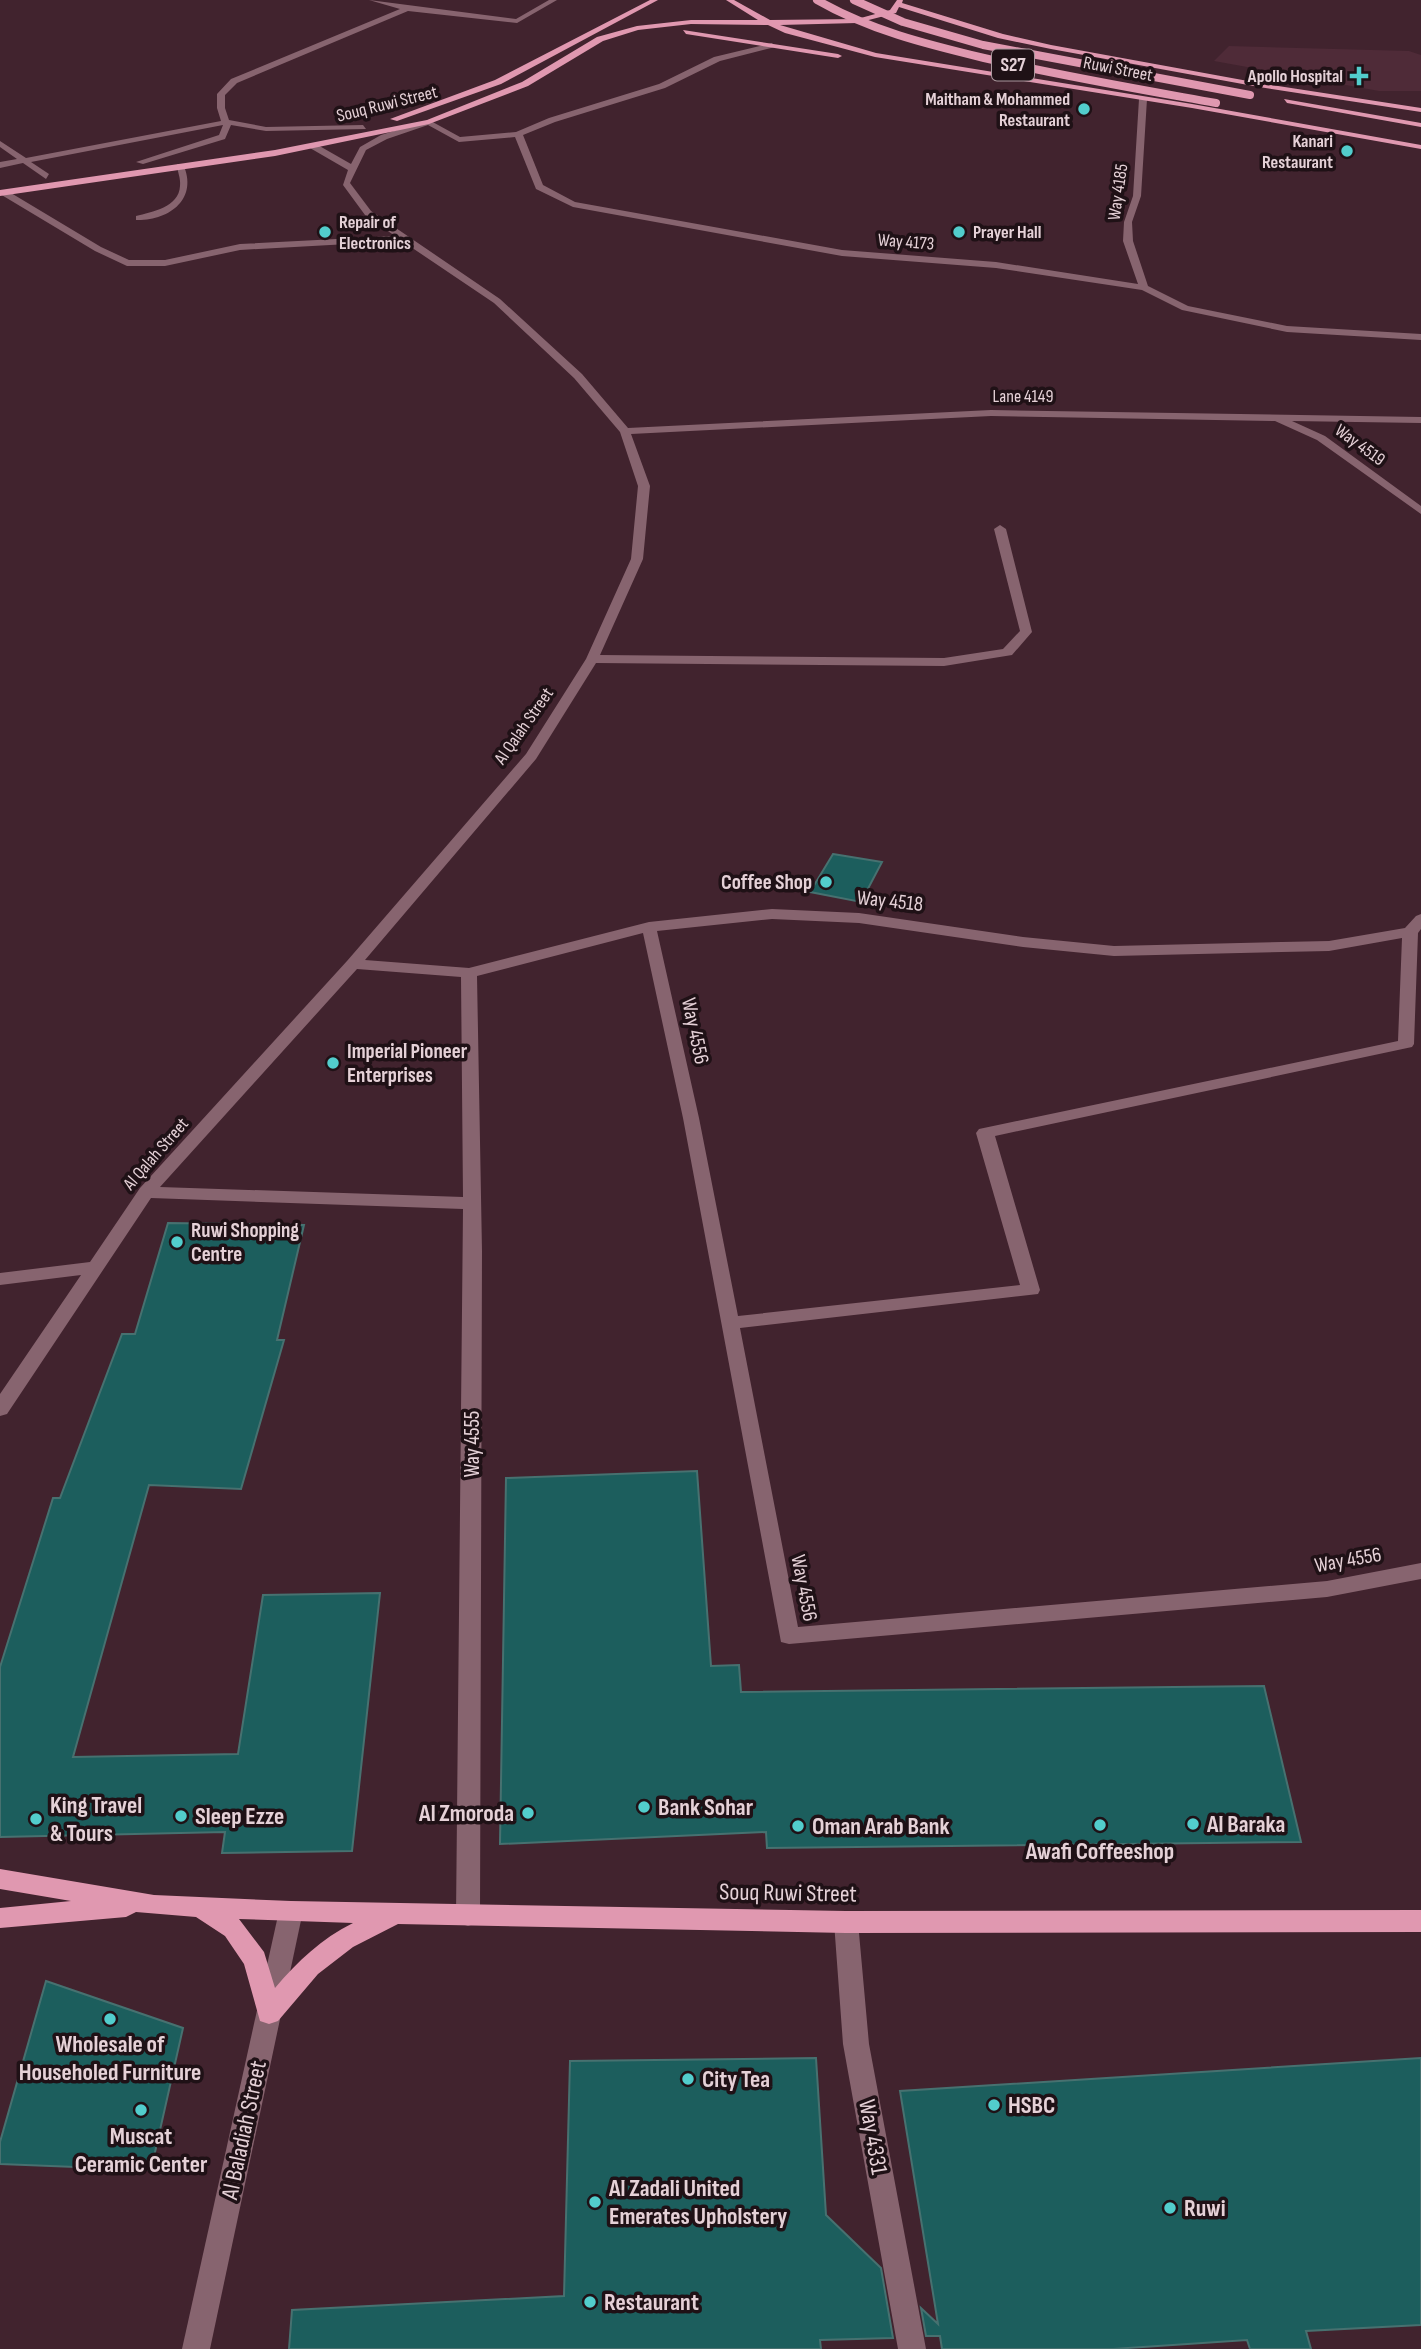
<svg xmlns="http://www.w3.org/2000/svg" width="1421" height="2349" viewBox="0 0 1421 2349" font-family="'Sofia Sans Condensed',sans-serif">
<style>
.built{fill:#4f2b38}
.building{fill:#1c5e5d;stroke:#477170;stroke-width:2}
.lines{fill:none;stroke-linecap:round;stroke-linejoin:round}
.minor{fill:#87646f;fill-rule:evenodd}
.major{fill:#e098b0;fill-rule:evenodd}
.major-bridge{stroke:#e098b0;stroke-width:8}
.poi-dot{fill:#52cdcc;stroke:#1f1116;stroke-width:2.5}
.labels{text-anchor:middle;dominant-baseline:central;stroke-width:7;stroke-linejoin:round;paint-order:stroke}
.far-street-label{font-size:18px;fill:#e5d1d7;stroke:#1f1116}
.far-poi-label{font-size:18px;font-weight:bold;fill:#e5d1d7;stroke:#1f1116;text-anchor:end}
.shield{fill:#1f1116;stroke:#aa979d;stroke-width:2}
.shield-label{font-size:19px;font-weight:bold;fill:#e5d1d7}
.poi-label{font-size:21px;font-weight:bold;fill:#e5d1d7;stroke:#1f1116;text-anchor:start}
.street-label{font-size:21px;fill:#e5d1d7;stroke:#1f1116}
.near-poi-label{font-size:24px;font-weight:bold;fill:#e5d1d7;stroke:#1f1116;text-anchor:start}
.near-street-label{font-size:24px;fill:#e5d1d7;stroke:#1f1116}
</style>
<rect width="100%" height="100%" fill="#41232e"/>
<path class="built" d="M1229 46 1409 51 1421 55V91H1379L1214 61Z"/>
<g class="building">
<path d="M833 854 882 862 861 902 810 892Z"/>
<path d="M168 1223 304 1225 277 1340H284L241 1489 149 1485 73 1757 238 1754 263 1595 380 1593 352 1851 222 1853 225 1832 0 1837V1667L53 1498H60L122 1334H135Z"/>
<path d="M697 1471 711 1666 739 1665 741 1692 1264 1686 1301 1842 767 1848 766 1832 500 1844 506 1478Z"/>
<path d="M46 1981 183 2028 151 2170 0 2164V2142Z"/>
<path d="M816 2058 826 2215 881 2268 893 2338 820 2340 821 2349H289L292 2310 564 2296 570 2061Z"/>
<path d="M1421 2058V2325L1306 2331 1311 2349H1250L1247 2340 1113 2349H942L940 2336H926L921 2308 938 2324 900 2091Z"/>
</g>
<g class="lines">
<g class="minor">
<path d="M369 0 516 19 549 0H557L517 23 408 11 237 83 225 95V108L229 120 266 127 363 125 366 129 266 131 231 125 225 139 143 164 136 162 219 135 223 125 31 162 49 174 46 179 23 163 0 168V162L17 159 0 147V141L26 158 221 121 217 108V94L231 79 400 9Z"/>
<path d="M772 43 775 47 720 61 665 88 555 122 523 135 543 185 575 202 842 250 996 262 1138 284 1123 241 1124 222 1133 196 1139 99 1143 97 1147 99 1141 196 1132 222 1133 241 1148 286 1188 306 1287 326 1421 334V340L1287 332 1182 310 1142 290 996 268 842 256 573 207 536 189 515 137 459 142 428 125 387 139 366 150 350 183 371 211 500 299 582 374 628 428 991 410 1421 417V423L1292 421 1325 436 1421 506V514L1317 440 1275 421 991 416 631 434 650 486 643 559 600 655 944 658 1003 649 1020 631 994 529 1000 525 1006 529 1032 632 1012 655 944 666 596 663 536 759 365 960 469 968 649 922 772 909 859 913 1023 937 1114 946 1329 941 1405 928 1416 916 1421 914V929L1418 933 1414 1044 1412 1047 995 1136 1040 1290 1038 1294 740 1328 798 1627 1327 1581 1421 1563V1579L1327 1597 789 1644 781 1642 683 1118 643 933 477 976 482 1251 480 1916 477 1923 468 1926 459 1923 456 1916 463 1209 151 1198 7 1414 0 1416V1394L81 1275 0 1285V1273L90 1262 140 1188 347 961 526 754 586 659 631 559 638 486 620 432 574 378 494 303 402 241 240 250 165 266H127L95 251 0 194V190H6L101 247 129 260H165L240 244 395 236 365 215 343 185 348 170 310 148V144H316L351 164 360 147 381 135 429 120 460 137 516 132 549 118 659 84 714 57ZM772 919 859 923 1023 947 1114 956 1329 951 1402 938 1398 1041 979 1129 976 1133 1020 1285 738 1316 699 1118 657 931ZM357 969 461 977 463 1197 160 1187Z"/>
<path d="M177 164H183C199 199 169 221 136 220V216C152 212 179 207 180 186 181 178 177 171 177 164Z"/>
<path d="M291 1901 300 1904 303 1911 210 2349H182L279 1911 282 1904Z"/>
<path d="M846 1911 855 1915 858 1922 869 2044 926 2349H898L843 2044 834 1922 837 1915Z"/>
</g>
<g class="major">
<path d="M650 0H658L501 84 397 121 390 119 495 80Z"/>
<path d="M726 0H734L770 20 857 19 890 10 897 0H903L902 3 1003 34 1051 45 1259 83 1421 108V112L1259 87 1051 49 998 38 899 7 896 13 857 23 780 25 876 53 1192 104 1421 145V149L1192 108 875 57 785 33 768 25 691 24 638 30 603 41 528 86 429 124 275 156 0 196V190L275 150 427 120 522 82 597 37 637 26 691 20H758Z"/>
<path d="M683 30 838 54 842 56 838 58 686 34Z"/>
<path d="M1284 99 1421 123V127L1287 103Z"/>
<path d="M0 1869 154 1895 291 1901 846 1911 1421 1910V1932L846 1933 398 1924 353 1947 318 1974 278 2021 269 2024 260 2021 244 1964 225 1936 196 1917 136 1912 126 1917 0 1928V1908L71 1901 0 1889ZM239 1919 353 1923C321 1939 298 1961 275 1988L264 1952Z"/>
</g>
<g class="major-bridge">
<path d="M817 0C869 30 926 44 984 58 1061 76 1138 89 1216 103"/>
<path d="M854 0 903 22 983 45 1250 95"/>
</g>
</g>
<g class="poi-dot">
<path d="M1355.5 65.5h7v7h7v7h-7v7h-7v-7h-7v-7h7z"/>
<circle cx="1084" cy="109" r="7"/>
<circle cx="1347" cy="151" r="7"/>
<circle cx="325" cy="232" r="7"/>
<circle cx="959" cy="232" r="7"/>
<circle cx="826" cy="882" r="7"/>
<circle cx="333" cy="1063" r="7"/>
<circle cx="177" cy="1242" r="7"/>
<circle cx="644" cy="1807" r="7"/>
<circle cx="528" cy="1813" r="7"/>
<circle cx="181" cy="1816" r="7"/>
<circle cx="36" cy="1819" r="7"/>
<circle cx="1193" cy="1824" r="7"/>
<circle cx="1100" cy="1825" r="7"/>
<circle cx="798" cy="1826" r="7"/>
<circle cx="110" cy="2019" r="7"/>
<circle cx="688" cy="2079" r="7"/>
<circle cx="994" cy="2105" r="7"/>
<circle cx="141" cy="2110" r="7"/>
<circle cx="595" cy="2202" r="7"/>
<circle cx="1170" cy="2208" r="7"/>
<circle cx="590" cy="2302" r="7"/>
</g>
<g class="labels">
<g class="far-street-label">
<text transform="translate(1118 69) rotate(11)">Ruwi Street</text>
<text transform="translate(387 104) rotate(-14)">Souq Ruwi Street</text>
<text transform="translate(1118 192) rotate(-82)">Way 4185</text>
<text transform="translate(906 242) rotate(4)">Way 4173</text>
<text x="1023" y="396">Lane 4149</text>
<text transform="translate(1360 445) rotate(36)">Way 4519</text>
<text transform="translate(524 726) rotate(-55)">Al Qalah Street</text>
<text transform="translate(156 1154) rotate(-49)">Al Qalah Street</text>
</g>
<g class="far-poi-label">
<text x="1343" y="76">Apollo Hospital</text>
<text x="1070" y="99">Maitham &amp; Mohammed<tspan x="1070" dy="21">Restaurant</tspan></text>
<text x="1333" y="141">Kanari<tspan x="1333" dy="21">Restaurant</tspan></text>
<text x="339" y="222" text-anchor="start">Repair of<tspan x="339" dy="21">Electronics</tspan></text>
<text x="973" y="232" text-anchor="start">Prayer Hall</text>
</g>
<rect class="shield" x="992" y="49.5" width="42" height="31" rx="5"/>
<g class="shield-label">
<text x="1013" y="65">S27</text>
</g>
<g class="poi-label">
<text x="812" y="882" text-anchor="end">Coffee Shop</text>
<text x="347" y="1051">Imperial Pioneer<tspan x="347" dy="24">Enterprises</tspan></text>
<text x="191" y="1230">Ruwi Shopping<tspan x="191" dy="24">Centre</tspan></text>
</g>
<g class="street-label">
<text transform="translate(890 901) rotate(6)">Way 4518</text>
<text transform="translate(695 1031) rotate(78)">Way 4556</text>
<text transform="translate(472 1444) rotate(-90)">Way 4555</text>
<text transform="translate(1348 1560) rotate(-10)">Way 4556</text>
<text transform="translate(804 1588) rotate(79)">Way 4556</text>
</g>
<g class="near-poi-label">
<text x="50" y="1805">King Travel<tspan x="50" dy="28">&amp; Tours</tspan></text>
<text x="658" y="1807">Bank Sohar</text>
<text x="514" y="1813" text-anchor="end">Al Zmoroda</text>
<text x="195" y="1816">Sleep Ezze</text>
<text x="1207" y="1824">Al Baraka</text>
<text x="812" y="1826">Oman Arab Bank</text>
<text x="1100" y="1851" text-anchor="middle">Awafi Coffeeshop</text>
<text x="110" y="2044" text-anchor="middle">Wholesale of<tspan x="110" dy="28">Householed Furniture</tspan></text>
<text x="702" y="2079">City Tea</text>
<text x="1008" y="2105">HSBC</text>
<text x="141" y="2136" text-anchor="middle">Muscat<tspan x="141" dy="28">Ceramic Center</tspan></text>
<text x="609" y="2188">Al Zadali United<tspan x="609" dy="28">Emerates Upholstery</tspan></text>
<text x="1184" y="2208">Ruwi</text>
<text x="604" y="2302">Restaurant</text>
</g>
<g class="near-street-label">
<text transform="translate(788 1893) rotate(1)">Souq Ruwi Street</text>
<text transform="translate(244 2130) rotate(-78)">Al Baladiah Street</text>
<text transform="translate(873 2137) rotate(80)">Way 4331</text>
</g>
</g>
</svg>
